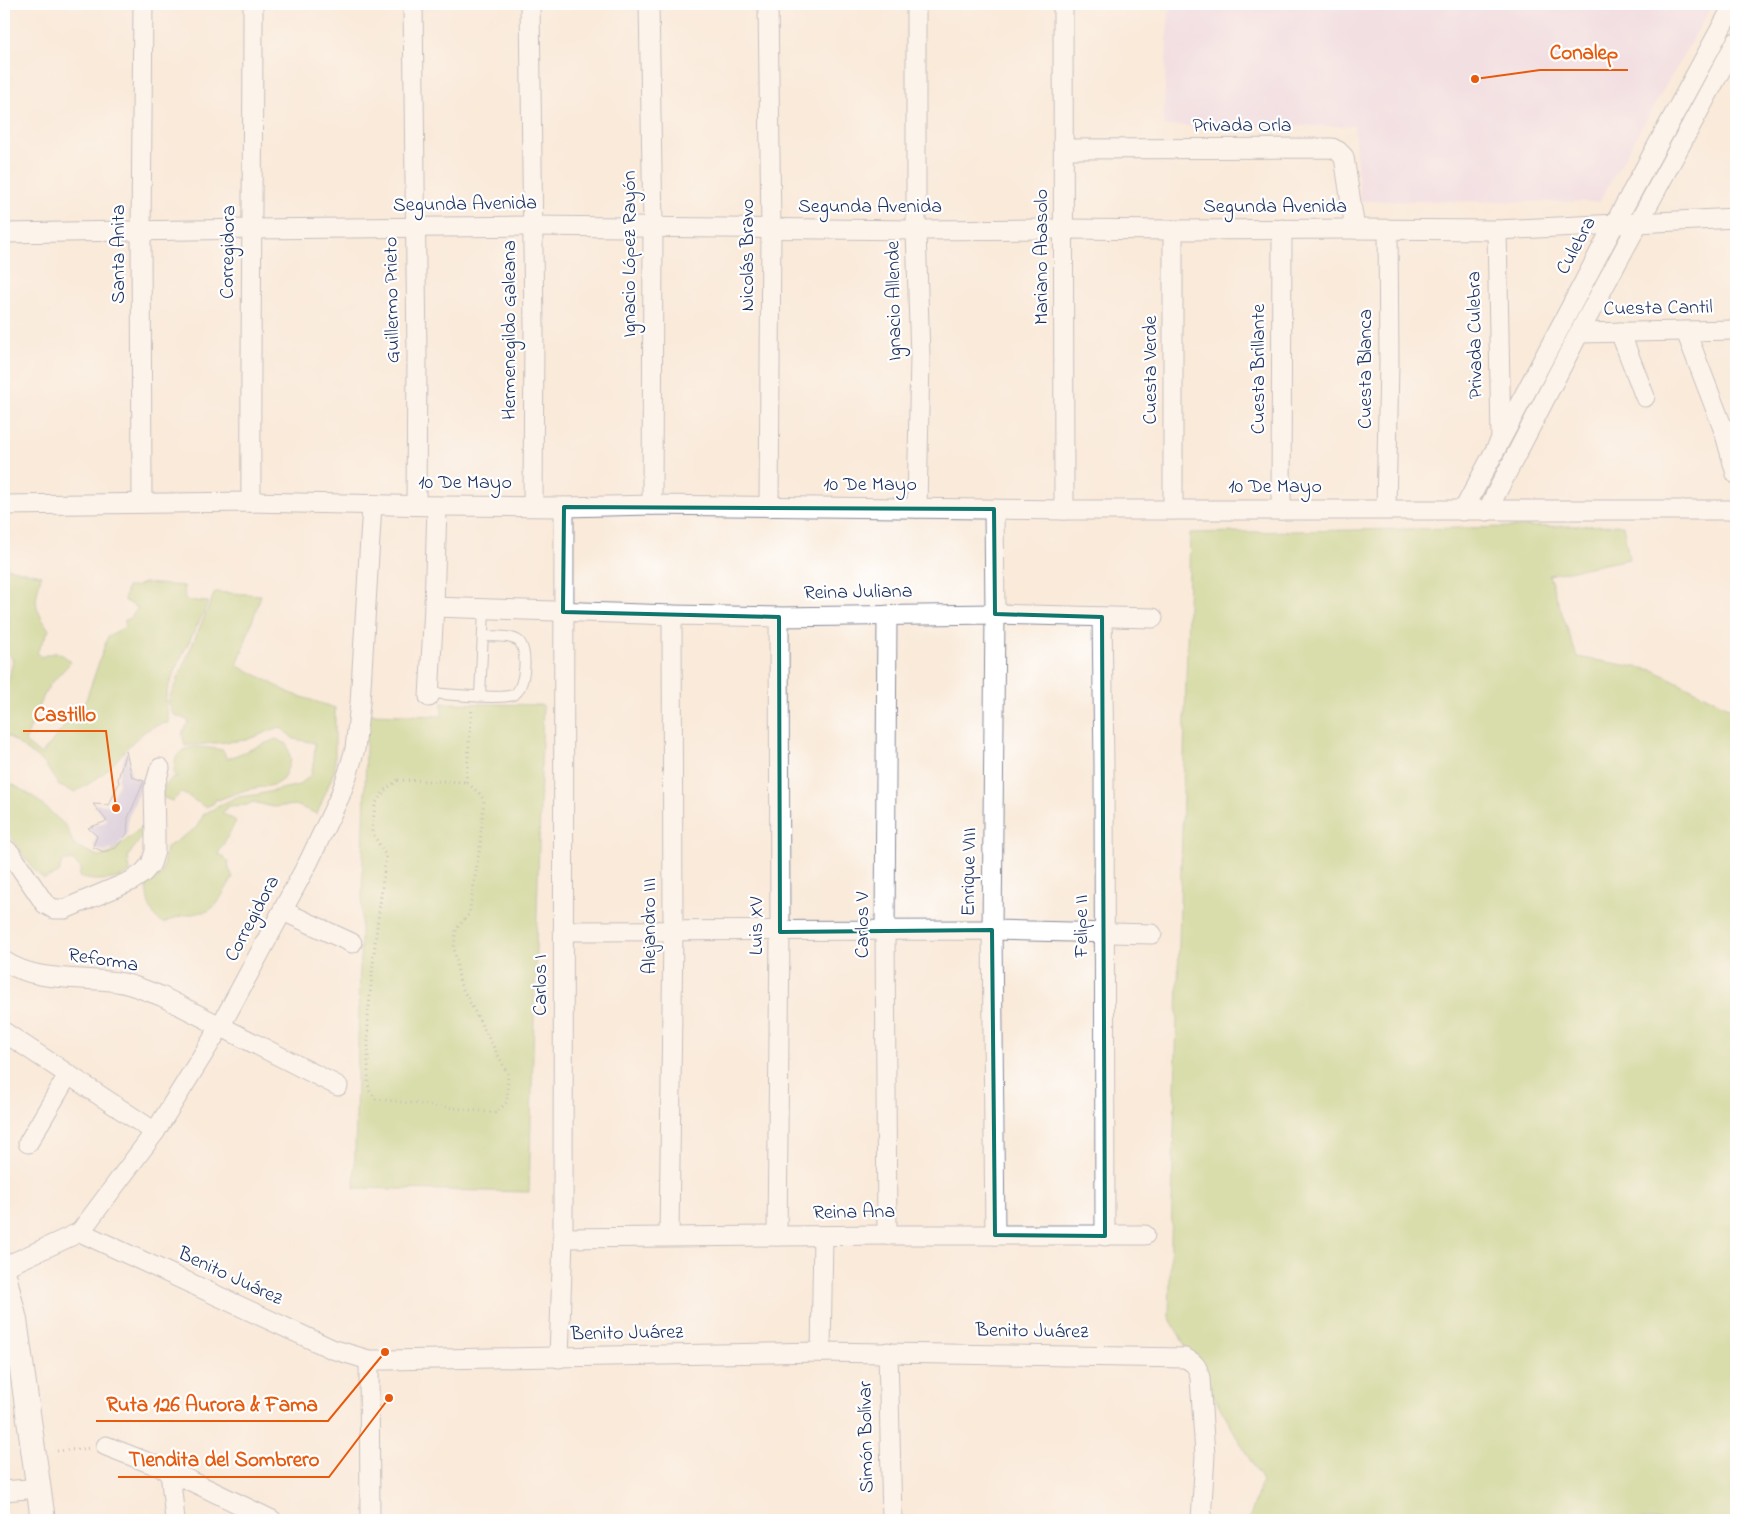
<svg xmlns="http://www.w3.org/2000/svg" width="1740" height="1524" viewBox="0 0 1740 1524" font-family="'Indie Flower',sans-serif">
<style>
.built{fill:#e9d2ed}
.green{fill:#b2cf76;stroke:#667f6a}
.building{fill:#b9b2e1}
.lines{fill:none;stroke-linecap:round;stroke-linejoin:round}
.service-casing{stroke:#8a8c9c;stroke-width:12}
.minor-casing{stroke:#8a8c9c;stroke-width:21}
.tertiary-casing{stroke:#8a8c9c;stroke-width:26}
.path{stroke:#8a8c9c;stroke-width:3;stroke-dasharray:1 4;stroke-linecap:butt}
.service{stroke:#fff;stroke-width:10}
.minor{stroke:#fff;stroke-width:19}
.tertiary{stroke:#fff;stroke-width:24}
.marked{fill:none;stroke:#0f766e;stroke-width:4;stroke-linejoin:round}
.labels{text-anchor:middle;dominant-baseline:central;stroke-width:4.5;stroke-linejoin:round;paint-order:stroke}
.street-label{font-size:20px;fill:#1b2f5e;stroke:#fff}
.leader{fill:none;stroke:#e8590c;stroke-width:2}
.callout-dot{fill:#e8590c;stroke:#fff;stroke-width:2}
.callout-label{font-size:21px;text-anchor:middle;font-weight:bold;fill:#e8590c;stroke:#fff;stroke-width:4.5;stroke-linejoin:round;paint-order:stroke}
</style>
<rect width="100%" height="100%" fill="#fff"/>
<filter id="ink" filterUnits="userSpaceOnUse"><feTurbulence type="fractalNoise" baseFrequency=".02" numOctaves="2"/><feDisplacementMap in="SourceGraphic" scale="10" xChannelSelector="R" yChannelSelector="G"/><feConvolveMatrix kernelMatrix="1 2 1 2 8 2 1 2 1" color-interpolation-filters="sRGB"/></filter>
<filter id="wash" filterUnits="userSpaceOnUse"><feTurbulence type="fractalNoise" baseFrequency=".0096" numOctaves="4" result="noise"/><feDisplacementMap in="SourceGraphic" scale="20" xChannelSelector="R" yChannelSelector="G"/><feGaussianBlur stdDeviation="1.12" result="paint"/><feColorMatrix in="noise" values="0 0 0 0 0 0 0 0 0 0 0 0 0 0 0 0 0 1.4 0 .05"/><feComposite in="paint" operator="in"/></filter>
<g filter="url(#wash)">
<rect width="100%" height="100%" fill="#f9ead9"/>
<path class="built" d="M1169 4H1713L1599 202 1360 201 1354 126H1163Z"/>
<g class="green">
<path d="M4 518 8 519 7 568 41 575C35 603 32 604 49 630L37 652 41 657C57 651 59 651 71 662L50 684 39 705 25 742 41 755 86 700 108 636 125 627V620L130 618 138 608 124 600 127 587H135L144 583 184 586 185 600 208 602C196 633 174 663 166 696 165 703 169 714 168 723 139 725 124 755 105 772 96 780 85 786 75 792L59 786 45 764 4 733V687L9 679 13 660 4 647 10 631 9 616 4 619Z"/>
<path d="M1623 525 1629 559 1549 575 1577 657 1653 670 1736 711V1520H1249L1262 1481 1169 1317 1190 533Z"/>
<path d="M215 592 261 595 237 666 253 673 290 693 335 708V769L317 814 296 805 273 807 253 802 247 805 228 806 222 813 236 821 218 854 228 861 229 869 233 877 217 904 208 911 181 916 163 923C149 915 148 901 146 886L162 875 166 848 196 828 204 814 236 797 255 795 299 785 311 775 314 760 315 743 294 739 280 727 246 740 185 746 182 734 189 721 173 714 168 701Z"/>
<path d="M442 703 543 705 529 1192 354 1188 367 714 442 716Z"/>
<path d="M276 739 287 744 291 760 283 779 274 785 245 790 218 800 216 799 213 804 205 807 188 796 181 793 172 801 162 797V789L172 778 179 777 174 775C174 770 174 763 176 758 184 742 209 748 223 750L227 759Z"/>
<path d="M4 779 35 798 66 826 74 845 100 857 112 852 142 827 144 834 128 856 130 872C121 881 91 882 79 877L81 868 72 860 62 862 59 873 44 879C26 865 19 845 4 828Z"/>
</g>
<g id="blocks">
<path class="building" d="M126 751 132 777 144 781 128 818 127 834 116 848 104 852 93 847 97 836 88 828 107 821 93 804 109 805 119 783 118 779Z"/>
</g>
</g>
<g filter="url(#ink)">
<use href="#blocks" fill-opacity="0" stroke="#8a8c9c" stroke-width="1"/>
<g class="lines">
<g class="service-casing">
<g id="service">
<path d="M429 693C448 694 497 700 513 695 526 690 529 646 517 640 508 635 493 637 483 636"/>
<path d="M480 696 484 610"/>
</g>
</g>
<g class="minor-casing">
<g id="minor">
<path d="M413 4 417 356 416 505"/>
<path d="M530 4 534 328 533 506"/>
<path d="M649 4 653 226 652 505"/>
<path d="M768 4 771 229 769 507"/>
<path d="M916 4V230L920 357 917 508"/>
<path d="M1063 4 1064 510"/>
<path d="M1064 149 1332 148 1338 151 1344 157 1355 229"/>
<path d="M1173 230V510"/>
<path d="M1497 230 1501 438"/>
<path d="M4 233 253 229 531 226 916 230 1064 229 1173 230 1355 229 1497 230 1736 218"/>
<path d="M1620 332 1645 397"/>
<path d="M1686 332 1724 431 1736 474"/>
<path d="M1579 333 1736 330"/>
<path d="M251 502C250 336 253 170 253 4"/>
<path d="M142 503 141 230 143 4"/>
<path d="M4 505 251 502 437 506 564 507 652 505 1064 510H1736"/>
<path d="M994 509 995 614 992 930 995 1235"/>
<path d="M1386 509 1389 363 1388 229"/>
<path d="M1281 510 1282 229"/>
<path d="M1463 511 1614 225 1734 4"/>
<path d="M1487 511 1579 333 1736 42"/>
<path d="M434 607 672 615 779 617 995 614 1153 618"/>
<path d="M1102 617 1104 765 1105 1236"/>
<path d="M429 697 434 607 437 506"/>
<path d="M4 848 11 854 45 904 54 909H65L131 881 143 873 151 864 155 851V835L154 789 160 768"/>
<path d="M283 911 352 943"/>
<path d="M563 931 992 930 1152 934"/>
<path d="M4 961C37 983 80 976 117 982 132 984 147 991 161 996L338 1086"/>
<path d="M4 1032 155 1132"/>
<path d="M28 1143 68 1075"/>
<path d="M80 1232 332 1349 369 1360H387L821 1352 1185 1358C1195 1363 1198 1367 1200 1378L1205 1455 1201 1520"/>
<path d="M887 1235 885 931 887 615"/>
<path d="M669 1236 673 931 672 615"/>
<path d="M777 1236 780 932 779 617"/>
<path d="M563 1238 887 1235H1145"/>
<path d="M4 1267 80 1232 155 1132 220 1027 309 861 340 796 348 773 355 749 360 703 372 505"/>
<path d="M821 1352 823 1236"/>
<path d="M888 1352 892 1520"/>
<path d="M559 1358 563 1238 564 507"/>
<path d="M369 1360 370 1520"/>
<path d="M106 1446 170 1471 272 1520"/>
<path d="M170 1471 175 1520"/>
<path d="M4 1491 39 1488"/>
</g>
</g>
<g class="tertiary-casing">
<path id="tertiary" d="M4 1275 15 1320 43 1520"/>
</g>
<g class="path">
<path d="M398 780 466 782 479 793 484 800 480 846 469 914 456 929 454 948 460 984 508 1074 507 1102 496 1113 376 1099 370 1091 368 1084V1017L375 943 386 856 372 832 375 804 385 790Z"/>
<path d="M466 782 472 708"/>
<path d="M57 1451 91 1448"/>
</g>
<use href="#service" class="service"/>
<use href="#minor" class="minor"/>
<use href="#tertiary" class="tertiary"/>
</g>
</g>
<path d="M0 0H1740V1524H0ZM564 507 994 509 995 614 1102 617 1105 1236 995 1235 992 930 780 932 779 617 563 612Z" fill="#f9ead9" fill-opacity=".55" fill-rule="evenodd"/>
<path class="marked" d="M564 507 994 509 995 614 1102 617 1105 1236 995 1235 992 930 780 932 779 617 563 612Z"/>
<g class="labels">
<g class="street-label">
<text x="1242" y="126">Privada Orla</text>
<text transform="translate(465 205) rotate(-1)">Segunda Avenida</text>
<text x="870" y="207">Segunda Avenida</text>
<text x="1275" y="207">Segunda Avenida</text>
<text transform="translate(1577 246) rotate(-62)">Culebra</text>
<text transform="translate(229 252) rotate(-89)">Corregidora</text>
<text transform="translate(119 254) rotate(-90)">Santa Anita</text>
<text transform="translate(630 254) rotate(-90)">Ignacio López Rayón</text>
<text transform="translate(748 255) rotate(-90)">Nicolás Bravo</text>
<text transform="translate(1042 257) rotate(-90)">Mariano Abasolo</text>
<text transform="translate(393 300) rotate(-91)">Guillermo Prieto</text>
<text transform="translate(895 301) rotate(-91)">Ignacio Allende</text>
<text transform="translate(1658 309) rotate(-1)">Cuesta Cantil</text>
<text transform="translate(510 330) rotate(-90)">Hermenegildo Galeana</text>
<text transform="translate(1476 335) rotate(-91)">Privada Culebra</text>
<text transform="translate(1259 369) rotate(-90)">Cuesta Brillante</text>
<text transform="translate(1366 369) rotate(-90)">Cuesta Blanca</text>
<text transform="translate(1151 370) rotate(-90)">Cuesta Verde</text>
<text x="465" y="483">10 De Mayo</text>
<text x="870" y="485">10 De Mayo</text>
<text x="1275" y="487">10 De Mayo</text>
<text transform="translate(858 593) rotate(-1)">Reina Juliana</text>
<text transform="translate(970 872) rotate(-89)">Enrique VIII</text>
<text transform="translate(253 919) rotate(-62)">Corregidora</text>
<text transform="translate(863 925) rotate(-90)">Carlos V</text>
<text transform="translate(650 926) rotate(-90)">Alejandro III</text>
<text transform="translate(757 926) rotate(-90)">Luis XV</text>
<text transform="translate(1082 926) rotate(-90)">Felipe II</text>
<text transform="translate(103 961) rotate(9)">Reforma</text>
<text transform="translate(541 985) rotate(-90)">Carlos I</text>
<text transform="translate(854 1213) rotate(-1)">Reina Ana</text>
<text transform="translate(230 1277) rotate(25)">Benito Juárez</text>
<text transform="translate(1032 1332) rotate(1)">Benito Juárez</text>
<text transform="translate(627 1334) rotate(-1)">Benito Juárez</text>
<text transform="translate(867 1437) rotate(-91)">Simón Bolívar</text>
</g>
</g>
<path class="leader" d="M1475 79L1540 70H1628M116 808L106 731H23M385 1352L328 1421H96M389 1398L329 1477H118"/>
<g class="callout-dot">
<circle cx="1475" cy="79" r="5"/>
<circle cx="116" cy="808" r="5"/>
<circle cx="385" cy="1352" r="5"/>
<circle cx="389" cy="1398" r="5"/>
</g>
<g class="callout-label">
<text x="1584" y="59">Conalep</text>
<text x="65" y="721">Castillo</text>
<text x="212" y="1411">Ruta 126 Aurora &amp; Fama</text>
<text x="224" y="1466">TIendita del Sombrero</text>
</g>
<rect width="1740" height="1524" fill="none" stroke="#fff" stroke-width="20"/>
</svg>
